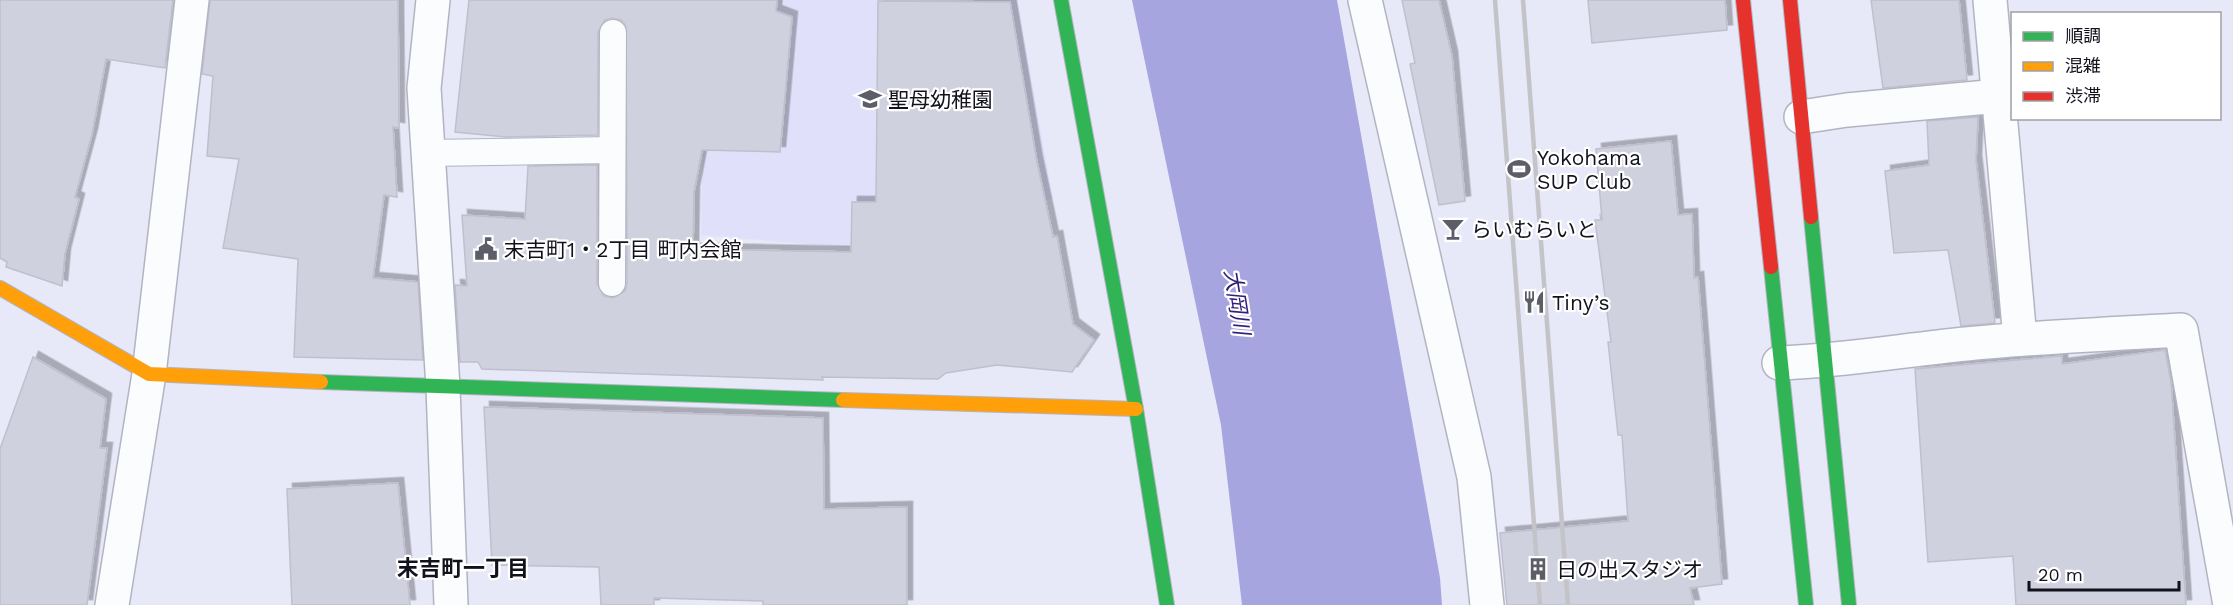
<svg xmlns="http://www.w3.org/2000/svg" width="2233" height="605" viewBox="0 0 2233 605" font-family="'Work Sans','Noto Sans JP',sans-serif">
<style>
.built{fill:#e0e0fa}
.water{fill:#a6a5e0}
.building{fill:#d0d1df;stroke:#bfbfcd;stroke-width:1.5;filter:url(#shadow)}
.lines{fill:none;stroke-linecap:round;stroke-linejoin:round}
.lane-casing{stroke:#b3b4c1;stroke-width:28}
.street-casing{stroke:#b3b4c1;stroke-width:36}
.fast-casing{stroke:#b3b4c1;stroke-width:16}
.slow-casing{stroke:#b3b4c1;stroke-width:16}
.jam-casing{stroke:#b3b4c1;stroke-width:16}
.lane{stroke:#fbfcfe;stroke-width:26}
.street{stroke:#fbfcfe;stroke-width:33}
.fast{stroke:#30b455;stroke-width:14}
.slow{stroke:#ff9f0a;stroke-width:14}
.jam{stroke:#e5322d;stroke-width:14}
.rail{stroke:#c3c3c8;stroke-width:4.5}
.labels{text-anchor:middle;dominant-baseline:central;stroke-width:4.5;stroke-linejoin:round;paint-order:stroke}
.poi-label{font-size:21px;fill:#12121d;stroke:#fff;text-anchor:start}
.water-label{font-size:22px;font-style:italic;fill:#311f79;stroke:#fff}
.neighbourhood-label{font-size:22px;font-weight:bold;fill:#12121d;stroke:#fff}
</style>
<defs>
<filter id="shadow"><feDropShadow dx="5.5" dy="-5.5" stdDeviation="0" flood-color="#0004"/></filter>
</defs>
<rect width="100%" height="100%" fill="#e7e8f8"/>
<path class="built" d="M706 0H1017L1053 199 896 222 890 251 701 235Z"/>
<path class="water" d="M1132 0H1337L1440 578 1442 605H1242L1221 425Z"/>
<g class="building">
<path d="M0 0H173L165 68 106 59 92 134 75 197 79 199 65 254 62 286 6 267 7 262 0 258Z"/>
<path d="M210 0H398L399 128 393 127 397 197 384 195 373 278 418 282 423 360 294 357 298 259 223 248 239 159 207 156 213 76 202 74Z"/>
<path d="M469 0H777L776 11 792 17 780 152 702 150 694 192 693 249 851 252 852 202H876L878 1 1010 2 1037 162 1053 237 1057 236 1073 324 1094 340 1072 372 997 365 946 373 938 379 822 377 823 380 482 369 478 362H460L455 285 467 286 462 215 525 219 528 166 597 165V284L604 296 613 298 625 291 627 283 626 26 621 20 612 18 605 20 598 32V135L506 137 455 132Z"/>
<path d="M1402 0H1439L1452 56 1465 201 1439 205 1410 64 1415 63Z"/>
<path d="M1588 0H1725L1727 30 1592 43Z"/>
<path d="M1871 0H1959L1967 80 1883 88Z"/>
<path d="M1978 117 1976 160 1995 323 1961 326 1948 250 1894 253 1885 171 1929 165 1927 121Z"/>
<path d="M1671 141 1678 215 1692 214 1694 278 1698 277 1722 584 1690 588 1694 605H1507L1500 533 1628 521 1622 435H1618L1608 342H1611L1595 220H1602L1596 149Z"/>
<path d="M2165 350 2171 382 2186 605H2016L2013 556 1928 562 1915 369 2062 356V364Z"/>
<path d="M33 357 106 399 100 448H107L87 605H0V449Z"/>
<path d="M484 407 823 418 824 509 907 507V605H763V601L654 598V605H601L599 567 492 565Z"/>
<path d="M398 483 410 605H292L287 489Z"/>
</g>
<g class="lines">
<g class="lane-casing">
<g id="lane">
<path d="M427 153 612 150"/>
<path d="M612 283 613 33"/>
</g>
</g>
<g class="street-casing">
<g id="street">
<path d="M433 0 424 88 443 387 451 605"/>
<path d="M1365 0 1474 477 1487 605"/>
<path d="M1990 0 2020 339"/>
<path d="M1801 117 1847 110 1999 96"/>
<path d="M1779 363C1842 361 1904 350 1966 344 2038 337 2109 334 2181 330L2230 605"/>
<path d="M112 605 149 374 192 0"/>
</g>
</g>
<g class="fast-casing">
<g id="fast">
<path d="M1061 0 1136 409 1167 605"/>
<path d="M1811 217 1849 605"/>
<path d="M1771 267 1806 605"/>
<path d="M321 382 843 400"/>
</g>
</g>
<g class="slow-casing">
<g id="slow">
<path d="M0 288 149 374 321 382"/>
<path d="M843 400 1136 409"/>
</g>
</g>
<g class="jam-casing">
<g id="jam">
<path d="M1743 0 1771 267"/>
<path d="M1790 0 1811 217"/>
</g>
</g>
<use href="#lane" class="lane"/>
<use href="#street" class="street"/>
<use href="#fast" class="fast"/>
<use href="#slow" class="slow"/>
<use href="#jam" class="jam"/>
<g class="rail">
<path d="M1495 0 1540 605"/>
<path d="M1523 0 1568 605"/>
</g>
</g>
<defs>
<g id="school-bare" transform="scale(1.8)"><path d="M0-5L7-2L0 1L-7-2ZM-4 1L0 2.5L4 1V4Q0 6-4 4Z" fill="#5d5d6a" stroke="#fff" stroke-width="2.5" paint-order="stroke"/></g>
<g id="stadium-bare" transform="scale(1.8)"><path d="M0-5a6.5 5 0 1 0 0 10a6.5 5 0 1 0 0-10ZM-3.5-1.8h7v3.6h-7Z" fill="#5d5d6a" stroke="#fff" stroke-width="2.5" paint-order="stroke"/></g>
<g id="bar-bare" transform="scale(1.8)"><path d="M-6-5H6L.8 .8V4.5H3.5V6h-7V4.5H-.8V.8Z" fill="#5d5d6a" stroke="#fff" stroke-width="2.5" paint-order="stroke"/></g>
<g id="civic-bare" transform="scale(1.8)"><path d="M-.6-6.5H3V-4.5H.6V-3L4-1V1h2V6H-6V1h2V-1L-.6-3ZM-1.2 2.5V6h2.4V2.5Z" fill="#5d5d6a" stroke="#fff" stroke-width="2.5" paint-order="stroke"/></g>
<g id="restaurant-bare" transform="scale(1.8)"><path d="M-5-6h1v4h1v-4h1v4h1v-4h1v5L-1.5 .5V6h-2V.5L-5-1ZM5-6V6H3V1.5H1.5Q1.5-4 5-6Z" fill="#5d5d6a" stroke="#fff" stroke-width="2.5" paint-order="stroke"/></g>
<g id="building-bare" transform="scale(1.8)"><path d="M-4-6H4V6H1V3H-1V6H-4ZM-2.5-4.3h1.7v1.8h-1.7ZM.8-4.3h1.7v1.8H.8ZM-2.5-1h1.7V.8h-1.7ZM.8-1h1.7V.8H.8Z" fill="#5d5d6a" stroke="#fff" stroke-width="2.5" paint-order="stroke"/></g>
</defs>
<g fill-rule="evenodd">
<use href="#school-bare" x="870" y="99"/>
<use href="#stadium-bare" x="1519" y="169"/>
<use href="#bar-bare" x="1453" y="229"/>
<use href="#civic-bare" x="486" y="249"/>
<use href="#restaurant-bare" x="1534" y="302"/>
<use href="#building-bare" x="1538" y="569"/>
</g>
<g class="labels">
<g class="poi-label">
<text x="888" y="99">聖母幼稚園</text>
<text x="1537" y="157">Yokohama<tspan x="1537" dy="24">SUP Club</tspan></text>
<text x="1471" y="229">らいむらいと</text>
<text x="504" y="249">末吉町1・2丁目 町内会館</text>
<text x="1552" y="302">Tiny’s</text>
<text x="1556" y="569">日の出スタジオ</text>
</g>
<g class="water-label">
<text transform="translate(1237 302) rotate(81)">大岡川</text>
</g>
<g class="neighbourhood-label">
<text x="463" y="568">末吉町一丁目</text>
</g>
</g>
<rect x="2011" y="12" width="210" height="108" fill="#ffffff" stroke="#a0a0a5" stroke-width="1.5"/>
<rect x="2023" y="32" width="30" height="9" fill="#30b455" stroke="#a0a0a5" stroke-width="1.5"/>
<text x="2065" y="42" font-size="18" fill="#12121d">順調</text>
<rect x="2023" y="62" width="30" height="9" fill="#ff9f0a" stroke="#a0a0a5" stroke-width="1.5"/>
<text x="2065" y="72" font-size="18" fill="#12121d">混雑</text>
<rect x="2023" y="92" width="30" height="9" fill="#e5322d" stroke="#a0a0a5" stroke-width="1.5"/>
<text x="2065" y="102" font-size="18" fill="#12121d">渋滞</text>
<path d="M2029 581v9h150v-9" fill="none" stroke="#12121d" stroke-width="3"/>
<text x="2038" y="581" font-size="18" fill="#12121d" stroke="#ffffff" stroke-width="4.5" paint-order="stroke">20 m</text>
</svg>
